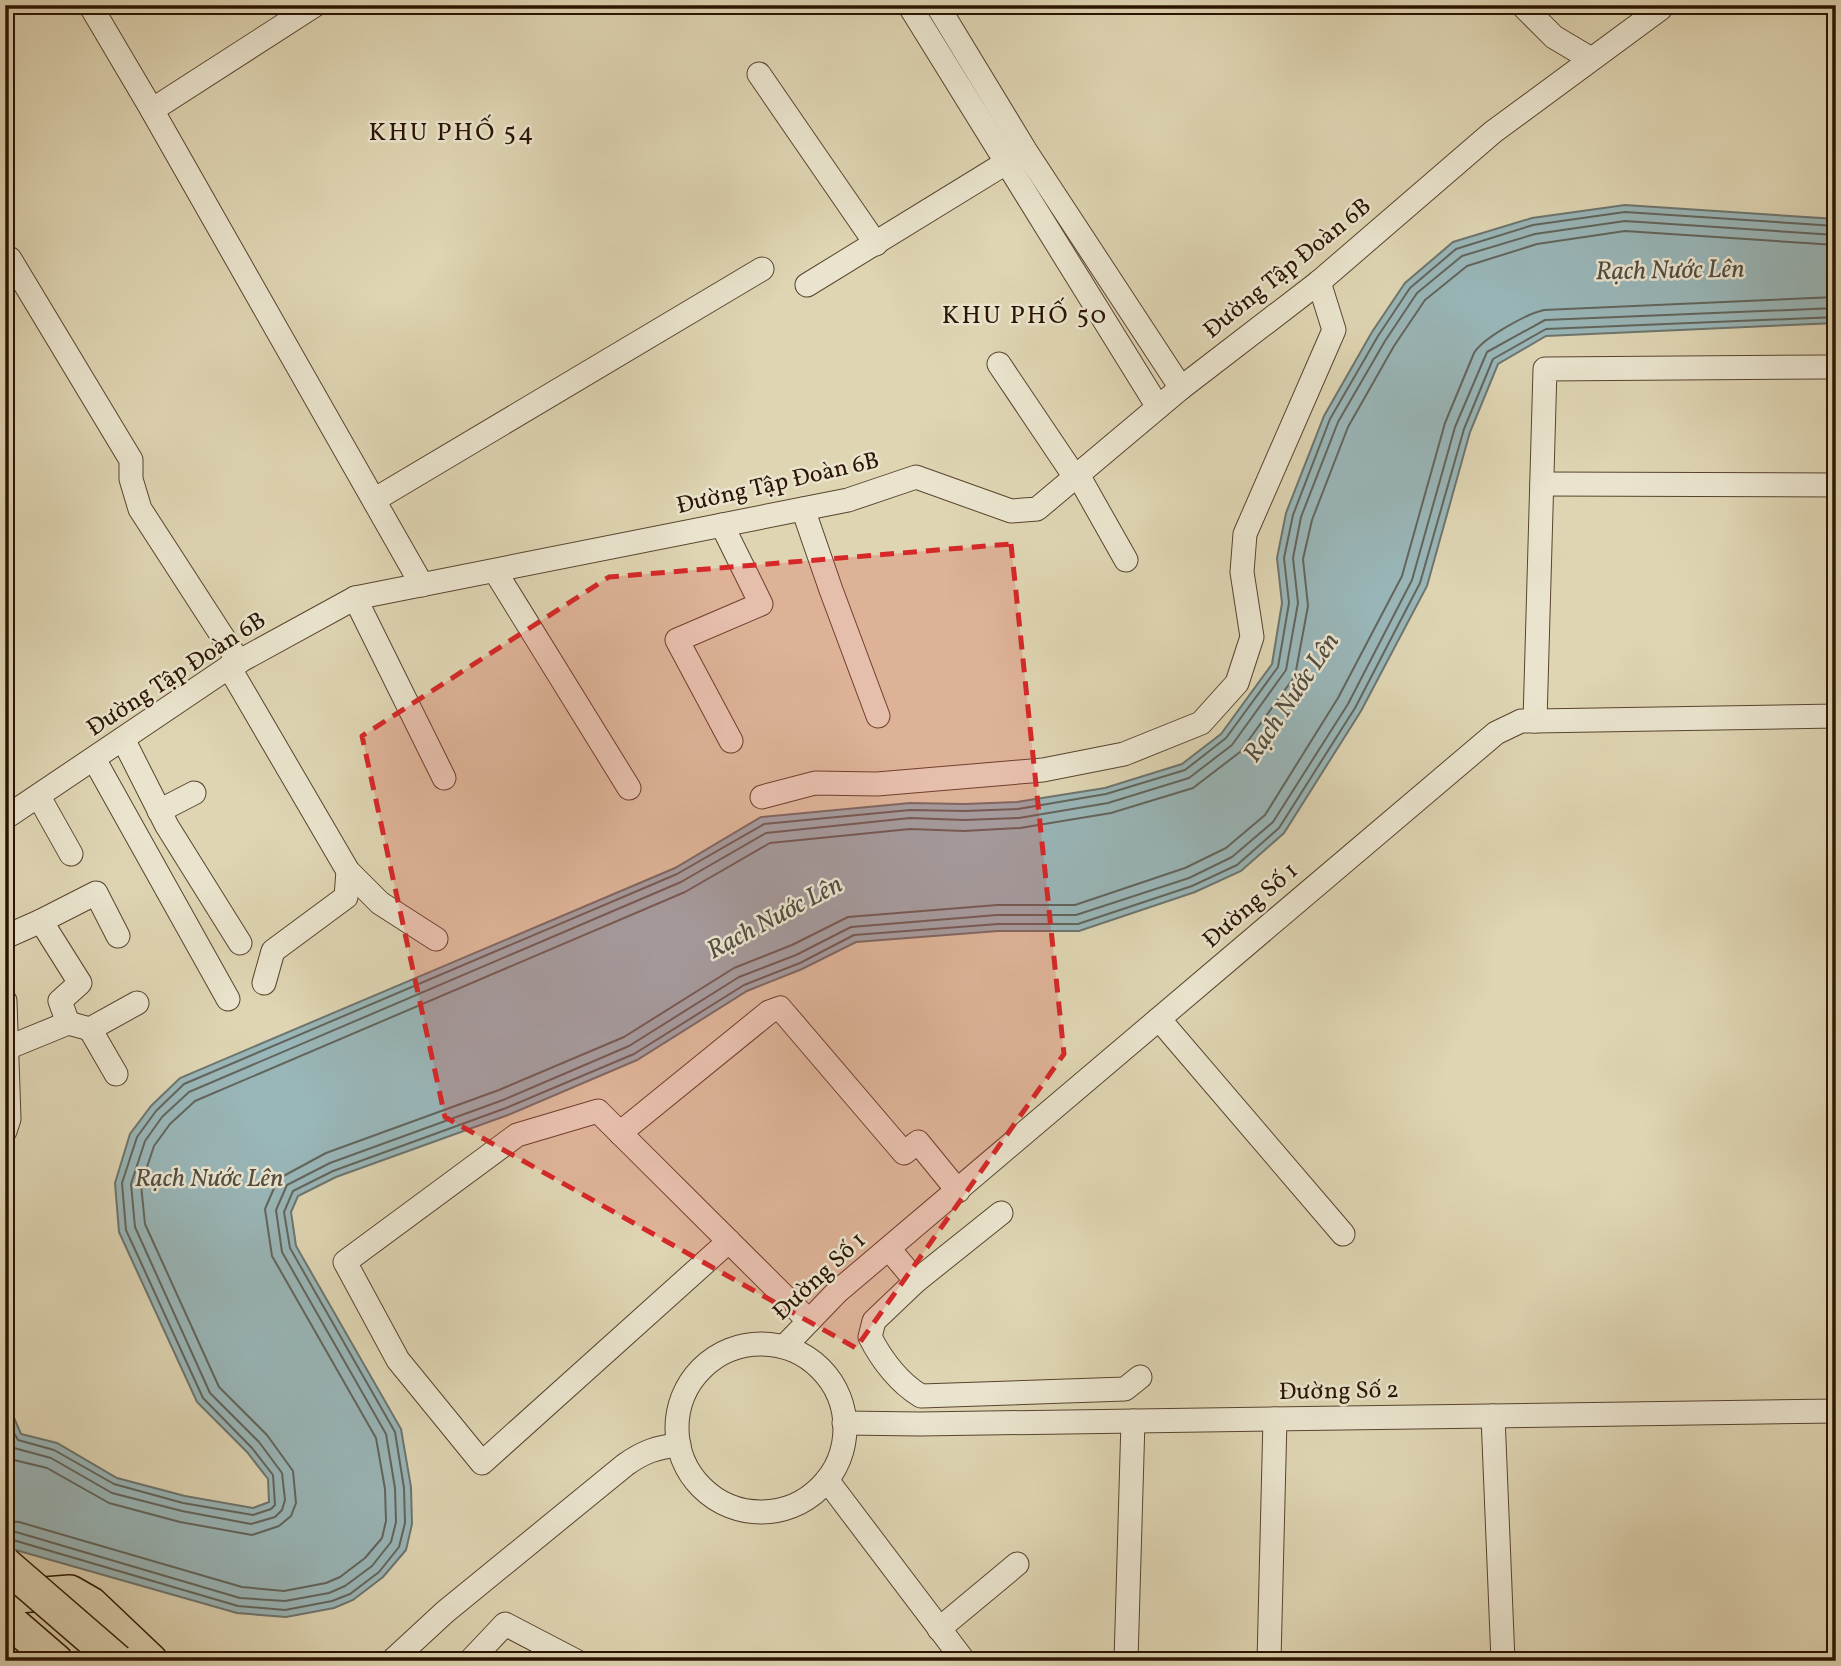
<svg xmlns="http://www.w3.org/2000/svg" width="1841" height="1666" viewBox="0 0 1841 1666" font-family="Vollkorn,serif">
<style>
.water{fill:#99b6b8;stroke:#6d756f;stroke-width:2}
.lines{fill:none;stroke-linecap:round;stroke-linejoin:round}
.shore{stroke:#62655d;stroke-width:2}
.minor-casing{stroke:#58442e;stroke-width:25}
.highway-casing{stroke:#2b1402;stroke-width:36}
.minor{stroke:#eae4ce;stroke-width:23}
.highway{stroke:#dfd5b3;stroke-width:33}
.highway-bridge-casing{stroke:#2b1402;stroke-width:36;stroke-linecap:butt}
.highway-bridge{stroke:#dfd5b3;stroke-width:33}
.marked{fill:#d62828;fill-opacity:0.2;stroke:#d62828;stroke-width:5;stroke-dasharray:14 9;stroke-linejoin:round}
.labels{text-anchor:middle;dominant-baseline:central;stroke-width:5;stroke-linejoin:round;paint-order:stroke}
.street-label{font-size:24px;fill:#2b1402;stroke:#eae4ce}
.neighbourhood-label{font-size:26px;letter-spacing:2px;fill:#2b1402;stroke:#eae4ce}
.water-label{font-size:26px;font-style:italic;fill:#524d42;stroke:#eae4ce}
</style>
<rect width="100%" height="100%" fill="#dfd5b3"/>
<filter id="stains"><feTurbulence type="fractalNoise" baseFrequency=".00286" numOctaves="4"/><feColorMatrix values="0 0 0 0 .2 0 0 0 0 .09 0 0 0 0 .02 0 0 0 .5 -.17"/></filter>
<radialGradient id="worn" r=".72"><stop offset=".6" stop-color="#630" stop-opacity="0"/><stop offset="1" stop-color="#630" stop-opacity=".3"/></radialGradient>
<path class="water" d="M1625 205 1836 219V323L1546 336 1498 364 1470 432 1427 586 1361 711 1284 833 1241 871 1195 892 1079 931H998L856 942 802 969 747 991 637 1060 508 1115 336 1177 298 1196 291 1212 296 1246 401 1429 411 1487 412 1524 406 1550 383 1577 353 1600 334 1608 286 1617 237 1613 5 1547V1397L21 1434 57 1443 117 1478 185 1496 253 1508 269 1502 268 1479 247 1452 197 1402 119 1232 115 1183 130 1134 151 1106 180 1078 675 868 761 817 910 803 964 804 1017 802 1105 788 1182 764 1221 734 1272 664 1282 603 1277 558 1286 513 1324 416 1372 332 1405 283 1453 242 1532 218Z"/>
<g class="lines">
<g class="shore">
<path d="M5 1417 18 1440 54 1450 114 1484 183 1503 253 1515 271 1509 275 1505 273 1475 252 1448 203 1398 126 1230 122 1183 137 1137 156 1111 184 1084 677 874 764 824 910 810 964 811 1018 809 1106 794 1185 770 1226 738 1278 667 1289 603 1284 558 1293 515 1330 419 1378 336 1410 288 1456 249 1533 225 1625 212 1836 226"/>
<path d="M5 1437 14 1448 51 1458 112 1493 182 1511 251 1524 275 1517 282 1510 285 1500 282 1473 259 1442 210 1393 135 1227 131 1184 145 1141 162 1117 189 1092 681 882 766 833 910 818 964 820 1019 818 1108 803 1189 778 1232 745 1286 670 1298 603 1293 558 1301 517 1338 422 1385 341 1417 293 1462 256 1535 234 1625 221 1836 235"/>
<path d="M5 1455 14 1460 47 1468 109 1503 180 1522 252 1535 279 1526 291 1516 296 1503 293 1471 267 1435 219 1387 145 1224 141 1185 154 1146 170 1124 195 1101 685 892 770 843 910 829 964 831 1020 828 1111 813 1193 788 1240 752 1295 676 1308 606 1303 559 1312 520 1348 427 1394 346 1425 300 1467 266 1537 244 1625 231 1836 245"/>
<path d="M5 1521 19 1522 242 1587 284 1591 326 1583 340 1577 365 1558 382 1538 386 1521 385 1489 376 1438 272 1256 265 1209 278 1179 326 1153 499 1090 624 1037 734 968 792 945 848 917 997 905H1075L1185 868 1226 848 1265 815 1338 698 1402 576 1445 423 1474 353C1483 338 1526 314 1544 310L1836 297"/>
<path d="M5 1531 16 1532 240 1598 285 1601 329 1593 345 1586 372 1566 391 1542 396 1522 395 1488 386 1434 282 1252 276 1210 287 1185 330 1163 503 1100 629 1046 739 977 796 955 851 927 997 915H1076L1189 878 1232 857 1273 822 1348 704 1412 580 1455 427 1487 352 1545 320 1836 308"/>
<path d="M5 1540H13L238 1606 285 1610 332 1601 350 1594 379 1572 399 1547 405 1523 404 1488 395 1432 290 1248 284 1212 293 1191 333 1171 506 1108 634 1054 744 985 800 963 854 935 998 924H1078L1192 886 1237 865 1279 828 1355 708 1420 583 1464 429 1493 359 1546 329 1836 317"/>
</g>
<g class="minor-casing">
<g id="minor">
<path d="M90 5 152 110"/>
<path d="M315 5 152 110 422 585"/>
<path d="M909 5 1158 407"/>
<path d="M937 5 1025 150 1181 388"/>
<path d="M1522 5 1554 37 1591 59"/>
<path d="M759 74 876 244"/>
<path d="M10 259 131 460V479L140 509 239 662"/>
<path d="M807 285 1017 156"/>
<path d="M999 364 1075 477"/>
<path d="M1078 475 1126 560"/>
<path d="M1542 484 1836 485"/>
<path d="M374 500 762 269"/>
<path d="M803 509 831 590 878 716"/>
<path d="M722 525 761 604 677 640 731 741"/>
<path d="M495 571 629 788"/>
<path d="M355 598 444 778"/>
<path d="M229 667 348 871 380 903 436 939"/>
<path d="M1535 721 1545 369 1826 367"/>
<path d="M123 739 167 826 240 943"/>
<path d="M94 759 228 999"/>
<path d="M39 797 71 854"/>
<path d="M762 797 815 783 877 784 1043 770 1124 754 1201 723 1237 683 1252 637 1242 572 1245 534 1334 330 1319 282"/>
<path d="M159 811 194 793"/>
<path d="M5 818 229 667 355 598 848 500 916 477 1011 511 1037 509 1181 388 1319 282 1493 132 1660 9"/>
<path d="M41 921 80 983 60 1001 68 1023"/>
<path d="M5 937 41 921 96 893 118 936"/>
<path d="M264 983 273 951 346 897 348 871"/>
<path d="M5 1001 9 1119 5 1131"/>
<path d="M1159 1019 1343 1234"/>
<path d="M90 1029 116 1074"/>
<path d="M7 1048 68 1023 90 1029 137 1003"/>
<path d="M620 1133 769 1012 780 1008 904 1153 918 1142 958 1191"/>
<path d="M1001 1213 916 1281 874 1321 870 1337C881 1359 899 1383 921 1396L1125 1389 1140 1377"/>
<path d="M729 1241 482 1463 398 1360 345 1262 517 1135 598 1111 809 1321"/>
<path d="M889 1249 916 1281"/>
<circle cx="761" cy="1428" r="84"/>
<path d="M784 1347 837 1292 1496 733 1521 721H1535L1836 716"/>
<path d="M1493 1416 1503 1661"/>
<path d="M844 1423 920 1424 1836 1411"/>
<path d="M827 1480 964 1661"/>
<path d="M939 1629 1017 1564"/>
<path d="M392 1661 445 1612 625 1465C643 1452 657 1447 679 1445"/>
<path d="M470 1661 505 1624 576 1661"/>
<path d="M1126 1661 1133 1421"/>
<path d="M1269 1661 1275 1419"/>
</g>
</g>
<g class="highway-casing">
<g id="highway">
<path d="M5 1597 70 1592 91 1604 151 1661"/>
<path d="M5 1617 56 1661"/>
</g>
</g>
<use href="#minor" class="minor"/>
<use href="#highway" class="highway"/>
<g class="highway-bridge-casing">
<path id="highway-bridge" d="M5 1564 117 1661"/>
</g>
<use href="#highway-bridge" class="highway-bridge"/>
</g>
<path class="marked" d="M1011 544 1064 1054 856 1348 445 1117 362 736 609 577Z"/>
<g class="labels">
<g class="street-label">
<text transform="translate(1288 269) rotate(-39)">Đường Tập Đoàn 6B</text>
<text transform="translate(778 484) rotate(-13)">Đường Tập Đoàn 6B</text>
<text transform="translate(177 675) rotate(-33)">Đường Tập Đoàn 6B</text>
<text transform="translate(1251 906) rotate(-41)">Đường Số 1</text>
<text transform="translate(820 1277) rotate(-43)">Đường Số 1</text>
<text transform="translate(1339 1392) rotate(-1)">Đường Số 2</text>
</g>
<g class="neighbourhood-label">
<text x="452" y="133">KHU PHỐ 54</text>
<text x="1025" y="316">KHU PHỐ 50</text>
</g>
<g class="water-label">
<text transform="translate(1670 271) rotate(-1)">Rạch Nước Lên</text>
<text transform="translate(1292 698) rotate(-56)">Rạch Nước Lên</text>
<text transform="translate(775 918) rotate(-28)">Rạch Nước Lên</text>
<text x="209" y="1179">Rạch Nước Lên</text>
</g>
</g>
<rect width="1841" height="1666" fill="none" stroke="#dfd5b3" stroke-width="28"/>
<rect x="7" y="7" width="1827" height="1652" fill="none" stroke="#2b1402" stroke-width="3.5"/>
<rect x="14" y="14" width="1813" height="1638" fill="none" stroke="#2b1402" stroke-width="2"/>
<rect width="100%" height="100%" filter="url(#stains)"/>
<rect width="100%" height="100%" fill="url(#worn)"/>
</svg>
